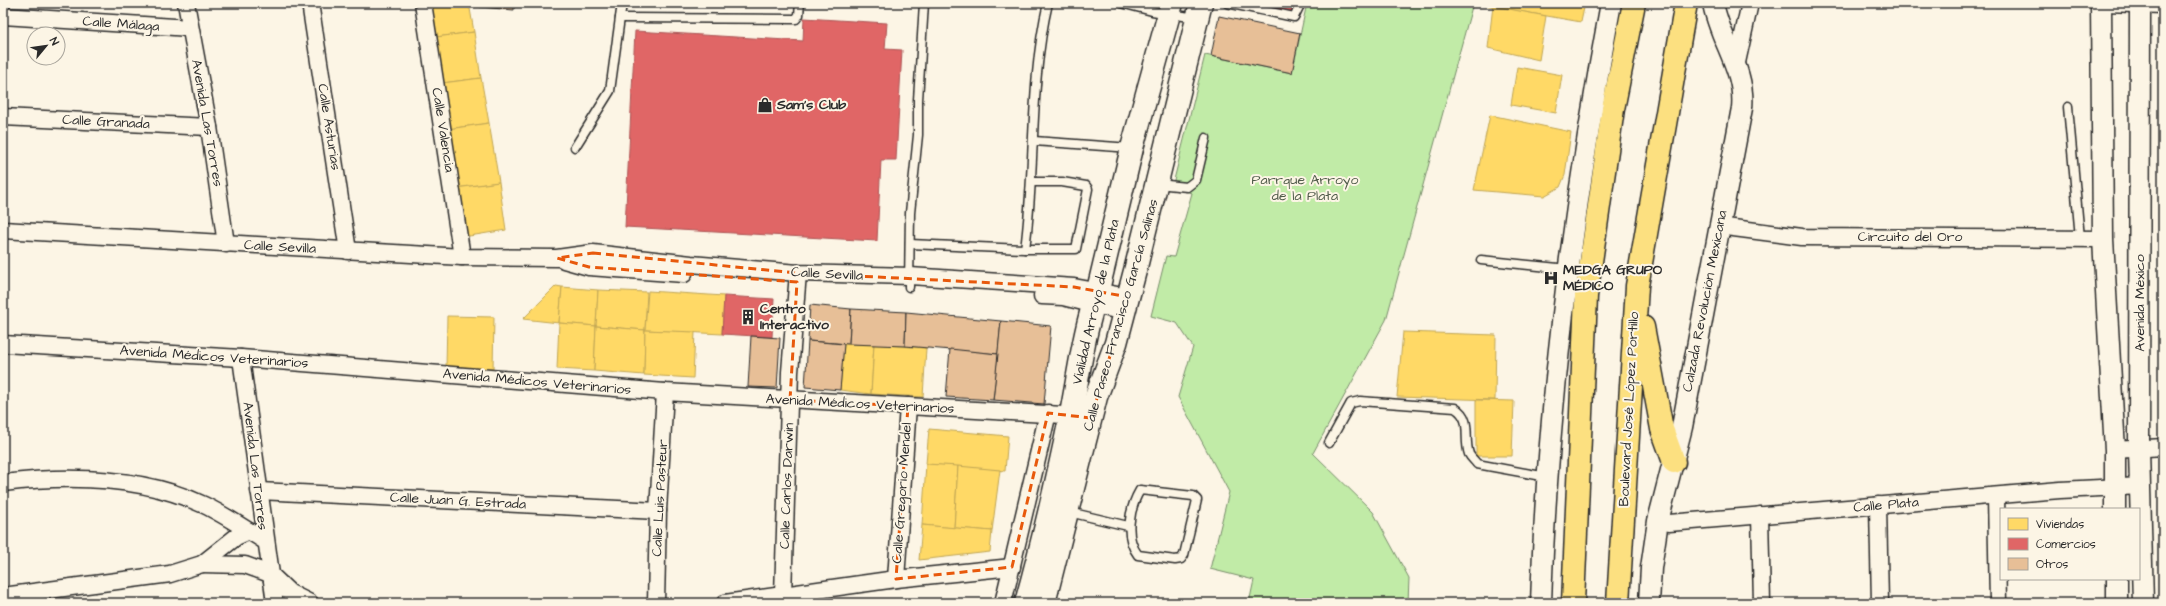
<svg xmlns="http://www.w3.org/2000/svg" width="2166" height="606" viewBox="0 0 2166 606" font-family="'Architects Daughter',sans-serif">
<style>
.green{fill:#c1eba7;stroke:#768b69}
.homes{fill:#ffd966;stroke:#bfa554}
.shops{fill:#e06666;stroke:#aa5454}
.building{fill:#e7bf97;stroke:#2b2b2b}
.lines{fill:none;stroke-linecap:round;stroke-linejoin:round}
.service-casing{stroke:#2b2b2b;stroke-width:11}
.minor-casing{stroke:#2b2b2b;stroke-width:19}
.tertiary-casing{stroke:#2b2b2b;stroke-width:23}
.secondary-casing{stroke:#2b2b2b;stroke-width:25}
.primary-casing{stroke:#2b2b2b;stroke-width:25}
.service{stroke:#fcf5e5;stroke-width:8}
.minor{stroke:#fcf5e5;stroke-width:16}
.tertiary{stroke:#fcf5e5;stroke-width:20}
.secondary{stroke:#fcf5e5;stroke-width:22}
.primary{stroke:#fce080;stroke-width:22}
.marked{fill:none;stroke:#e8590c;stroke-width:3;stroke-dasharray:8 5;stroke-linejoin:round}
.labels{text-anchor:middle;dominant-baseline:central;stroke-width:4;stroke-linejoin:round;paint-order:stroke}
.street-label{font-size:14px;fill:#2b2b2b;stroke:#fcf5e5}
.poi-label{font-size:14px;font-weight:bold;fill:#2b2b2b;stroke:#fcf5e5;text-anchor:start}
.park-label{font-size:14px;fill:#505b4a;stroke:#fcf5e5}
</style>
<rect width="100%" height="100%" fill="#fcf5e5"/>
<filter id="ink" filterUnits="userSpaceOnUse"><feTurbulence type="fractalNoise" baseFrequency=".025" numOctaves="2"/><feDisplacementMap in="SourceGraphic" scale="8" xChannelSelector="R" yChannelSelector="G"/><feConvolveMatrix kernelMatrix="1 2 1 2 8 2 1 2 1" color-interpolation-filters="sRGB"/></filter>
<g filter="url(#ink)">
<path class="green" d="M1307 3H1473L1386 320 1313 453 1373 512 1409 578 1408 603H1249L1254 580 1210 569 1229 492 1178 397 1193 347 1177 323 1151 316 1166 256 1174 257 1192 193 1172 188 1205 55 1292 73Z"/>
<g class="homes">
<path d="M431 3H469L474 32 436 37Z"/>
<path d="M1473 3H1585L1581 22Z"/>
<path d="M1493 6 1546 16 1539 60 1488 48Z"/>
<path d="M474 32 481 78 442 83 436 37Z"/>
<path d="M1517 67 1562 75 1556 113 1511 105Z"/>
<path d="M481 78 489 123 448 129 442 83Z"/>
<path d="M1490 115 1571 132 1565 175 1560 187 1544 196 1474 190Z"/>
<path d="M489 123 499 182 456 188 448 129Z"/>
<path d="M499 182 506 230 463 237 456 188Z"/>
<path d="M556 286 562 287 559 323 523 319Z"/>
<path d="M562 287 598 290 596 326 559 323Z"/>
<path d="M598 290 647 292 645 330 596 326Z"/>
<path d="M648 291 724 296 722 334 645 330Z"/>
<path d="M447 316 494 317 493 369 446 368Z"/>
<path d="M559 323 596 326 594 371 557 369Z"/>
<path d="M596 326 645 330 644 375 594 371Z"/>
<path d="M645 330 695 332 693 378 644 375Z"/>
<path d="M1403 332 1496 335 1495 400 1397 397Z"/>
<path d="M844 344H874L871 394 840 390Z"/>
<path d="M874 344 926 348 923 397 871 394Z"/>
<path d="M1476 400 1514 401 1512 456H1476Z"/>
<path d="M929 429 1008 436 1005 471 926 464Z"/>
<path d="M926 464 958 466 954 528 922 525Z"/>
<path d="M958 466 1000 470 992 531 954 528Z"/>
<path d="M922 525 992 531 990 552 919 560Z"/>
</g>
<g class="shops">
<path d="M1257 3H1296L1293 16 1256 6Z"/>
<path d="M804 18 887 23 885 49 902 50 896 160H881L877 241 625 227 635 31 803 41Z"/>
<path d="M724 296 774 299 772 337 722 334Z"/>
</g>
<g class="building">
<path d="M480 3H514V10L480 7Z"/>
<path d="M1219 16 1300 33 1292 73 1211 56Z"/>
<path d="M810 305 851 309 849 344 808 341Z"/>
<path d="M851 309 906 312 905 346 849 344Z"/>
<path d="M906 312 1001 321 998 354 905 346Z"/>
<path d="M1001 321 1051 326 1044 404 993 400Z"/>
<path d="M751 336 780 338 777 388 748 387Z"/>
<path d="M808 341 844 344 840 390 805 387Z"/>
<path d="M950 349 998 354 993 400 946 397Z"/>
</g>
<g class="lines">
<g class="service-casing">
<g id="service">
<path d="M1121 3 1152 11 1196 18"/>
<path d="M1227 3 1294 17 1301 3"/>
<path d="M620 18 796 19 799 15 800 3"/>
<path d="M2068 107 2080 238"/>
<path d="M1034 141 1131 148"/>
<path d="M575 147 610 91 622 3"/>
<path d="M1158 184 1187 187 1196 180 1206 138"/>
<path d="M910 244 1025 249H1076L1088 189 1086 186 1062 182H1032"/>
<path d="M1025 249C1036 168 1029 83 1048 3"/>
<path d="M1481 260 1568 269"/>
<path d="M909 287 910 213 918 135V100L924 3"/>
<path d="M1329 443 1351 403 1360 401 1455 408C1473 419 1463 438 1469 454 1471 458 1475 461 1477 464L1547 477"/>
<path d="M1140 490 1193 496 1197 500 1184 555 1181 559 1175 560 1138 555C1124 537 1129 509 1140 490Z"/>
<path d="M1069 512 1128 526"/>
</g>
</g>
<g class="minor-casing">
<g id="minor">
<path d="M186 3 209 127 226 244"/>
<path d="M310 3 348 251"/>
<path d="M423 3 462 257"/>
<path d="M2105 3 2163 5"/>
<path d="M3 16 190 28"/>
<path d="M1736 67 1750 3"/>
<path d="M3 117 209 127"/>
<path d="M1718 226 1802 237 2103 239"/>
<path d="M3 230 462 257 557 258 593 253 691 264 798 273 910 276 1074 287 1128 297"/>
<path d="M564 260 589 267 684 274"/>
<path d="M1042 296 1063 297 1124 312"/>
<path d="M3 344 241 358 665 392 1081 416"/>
<path d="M241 358 275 603"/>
<path d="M2115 450 2163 447"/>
<path d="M3 483C70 475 142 476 204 505 225 515 245 529 265 541"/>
<path d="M259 491 658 511"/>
<path d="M1996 496 1998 603"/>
<path d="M1878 505 1880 603"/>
<path d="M1760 515 1762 603"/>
<path d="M1658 521 1669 523 2060 490 2141 486"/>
<path d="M202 564 245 565 270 574 290 593 310 603"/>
<path d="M896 579 908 406"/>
<path d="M783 595 790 372 798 273"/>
<path d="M3 596 170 574 202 564 236 537 249 531"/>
<path d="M656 603 658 511 665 392"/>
<path d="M725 603 896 579 1012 567"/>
<path d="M1003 603 1048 413"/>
</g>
</g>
<g class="tertiary-casing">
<g id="tertiary">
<path d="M2101 3 2103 239 2115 450V509"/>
<path d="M2140 3 2139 449 2143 603"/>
<path d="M2117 579V603"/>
<path d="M1541 603C1547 402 1574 200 1611 3"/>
<path d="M1649 603 1651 568 1658 521 1682 427 1742 108C1746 70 1719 39 1713 3"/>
</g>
</g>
<g class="secondary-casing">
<g id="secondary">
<path d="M1026 603C1043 541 1058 477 1071 414 1079 373 1084 330 1098 290L1132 148 1172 3"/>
<path d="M1044 603 1096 397 1116 343 1136 267 1201 3"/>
</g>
</g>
<g class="primary-casing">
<g id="primary">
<path d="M1643 327 1662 429 1674 462"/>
<path d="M1573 603 1586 296 1613 109 1634 3"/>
<path d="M1618 603 1637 286 1686 3"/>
</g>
</g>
<use href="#service" class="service"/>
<use href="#minor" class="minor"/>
<use href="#tertiary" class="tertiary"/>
<use href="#secondary" class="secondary"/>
<use href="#primary" class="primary"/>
</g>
</g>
<path class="marked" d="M593 253 798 273 1074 287 1128 297 1091 418 1048 413 1012 567 896 579 908 406 790 400 797 282 589 267 557 258Z"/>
<defs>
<g id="shop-bare" transform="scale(1.2)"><path d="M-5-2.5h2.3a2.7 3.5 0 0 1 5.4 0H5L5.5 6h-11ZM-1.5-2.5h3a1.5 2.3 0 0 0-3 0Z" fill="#2b2b2b" stroke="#fcf5e5" stroke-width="2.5" paint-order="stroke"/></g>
<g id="hospital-bare" transform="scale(1.2)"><path d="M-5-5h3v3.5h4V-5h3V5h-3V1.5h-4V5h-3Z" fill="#2b2b2b" stroke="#fcf5e5" stroke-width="2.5" paint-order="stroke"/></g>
<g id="building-bare" transform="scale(1.2)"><path d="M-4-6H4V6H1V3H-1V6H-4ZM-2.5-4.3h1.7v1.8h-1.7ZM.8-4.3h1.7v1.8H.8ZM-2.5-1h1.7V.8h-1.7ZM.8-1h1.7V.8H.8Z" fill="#2b2b2b" stroke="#fcf5e5" stroke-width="2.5" paint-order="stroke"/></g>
</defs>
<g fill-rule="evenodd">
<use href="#shop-bare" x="765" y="105"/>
<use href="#hospital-bare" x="1551" y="278"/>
<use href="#building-bare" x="748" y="317"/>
</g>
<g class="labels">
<g class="street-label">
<text transform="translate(121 24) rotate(4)">Calle Málaga</text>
<text transform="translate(106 122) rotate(3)">Calle Granada</text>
<text transform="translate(207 123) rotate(80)">Avenida Las Torres</text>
<text transform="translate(329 127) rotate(81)">Calle Asturias</text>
<text transform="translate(443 130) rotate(81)">Calle Valencia</text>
<text x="1910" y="237">Circuito del Oro</text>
<text transform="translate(280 247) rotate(3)">Calle Sevilla</text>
<text transform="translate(827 274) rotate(3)">Calle Sevilla</text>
<text transform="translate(1705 301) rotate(-79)">Calzada Revolución Mexicana</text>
<text transform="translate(1096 302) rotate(-77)">Vialidad Arroyo de la Plata</text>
<text transform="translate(2140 303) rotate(-90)">Avenida México</text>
<text transform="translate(1121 315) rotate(-74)">Calle Paseo Francisco García Salinas</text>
<text transform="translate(214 357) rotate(4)">Avenida Médicos Veterinarios</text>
<text transform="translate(537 382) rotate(5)">Avenida Médicos Veterinarios</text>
<text transform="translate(860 404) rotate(3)">Avenida Médicos Veterinarios</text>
<text transform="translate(1629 409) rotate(-87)">Boulevard José López Portillo</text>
<text transform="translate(255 466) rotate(83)">Avenida Las Torres</text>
<text transform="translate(787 486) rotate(-88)">Calle Carlos Darwin</text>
<text transform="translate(902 493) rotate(-86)">Calle Gregorio Mendel</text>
<text transform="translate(660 498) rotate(-87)">Calle Luis Pasteur</text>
<text transform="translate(458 501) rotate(3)">Calle Juan G. Estrada</text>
<text transform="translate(1886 505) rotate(-5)">Calle Plata</text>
</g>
<g class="poi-label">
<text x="777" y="105">Sam's Club</text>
<text x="1563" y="270">MEDGA GRUPO<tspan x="1563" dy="16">MÉDICO</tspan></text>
<text x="760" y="309">Centro<tspan x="760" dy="16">Interactivo</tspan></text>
</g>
<g class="park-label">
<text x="1305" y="180">Parrque Arroyo<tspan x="1305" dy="16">de la Plata</tspan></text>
</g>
</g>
<rect width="2166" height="606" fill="none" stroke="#fcf5e5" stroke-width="16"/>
<rect x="8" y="8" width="2150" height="590" fill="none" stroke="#2b2b2b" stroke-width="1.5" filter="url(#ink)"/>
<rect x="2000" y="508" width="140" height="72" fill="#fcf5e5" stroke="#a8a49b"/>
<rect x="2008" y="518" width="20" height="12" fill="#ffd966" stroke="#a8a49b"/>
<text x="2036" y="528" font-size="12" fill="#2b2b2b">Viviendas</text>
<rect x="2008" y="538" width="20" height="12" fill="#e06666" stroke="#a8a49b"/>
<text x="2036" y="548" font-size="12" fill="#2b2b2b">Comercios</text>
<rect x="2008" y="558" width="20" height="12" fill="#e7bf97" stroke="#a8a49b"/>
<text x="2036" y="568" font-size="12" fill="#2b2b2b">Otros</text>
<g transform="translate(46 46) rotate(61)"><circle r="19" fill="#fcf5e5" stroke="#a8a49b"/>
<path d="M0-3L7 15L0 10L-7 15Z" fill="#2b2b2b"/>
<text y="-6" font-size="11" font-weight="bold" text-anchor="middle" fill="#2b2b2b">N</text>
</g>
</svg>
